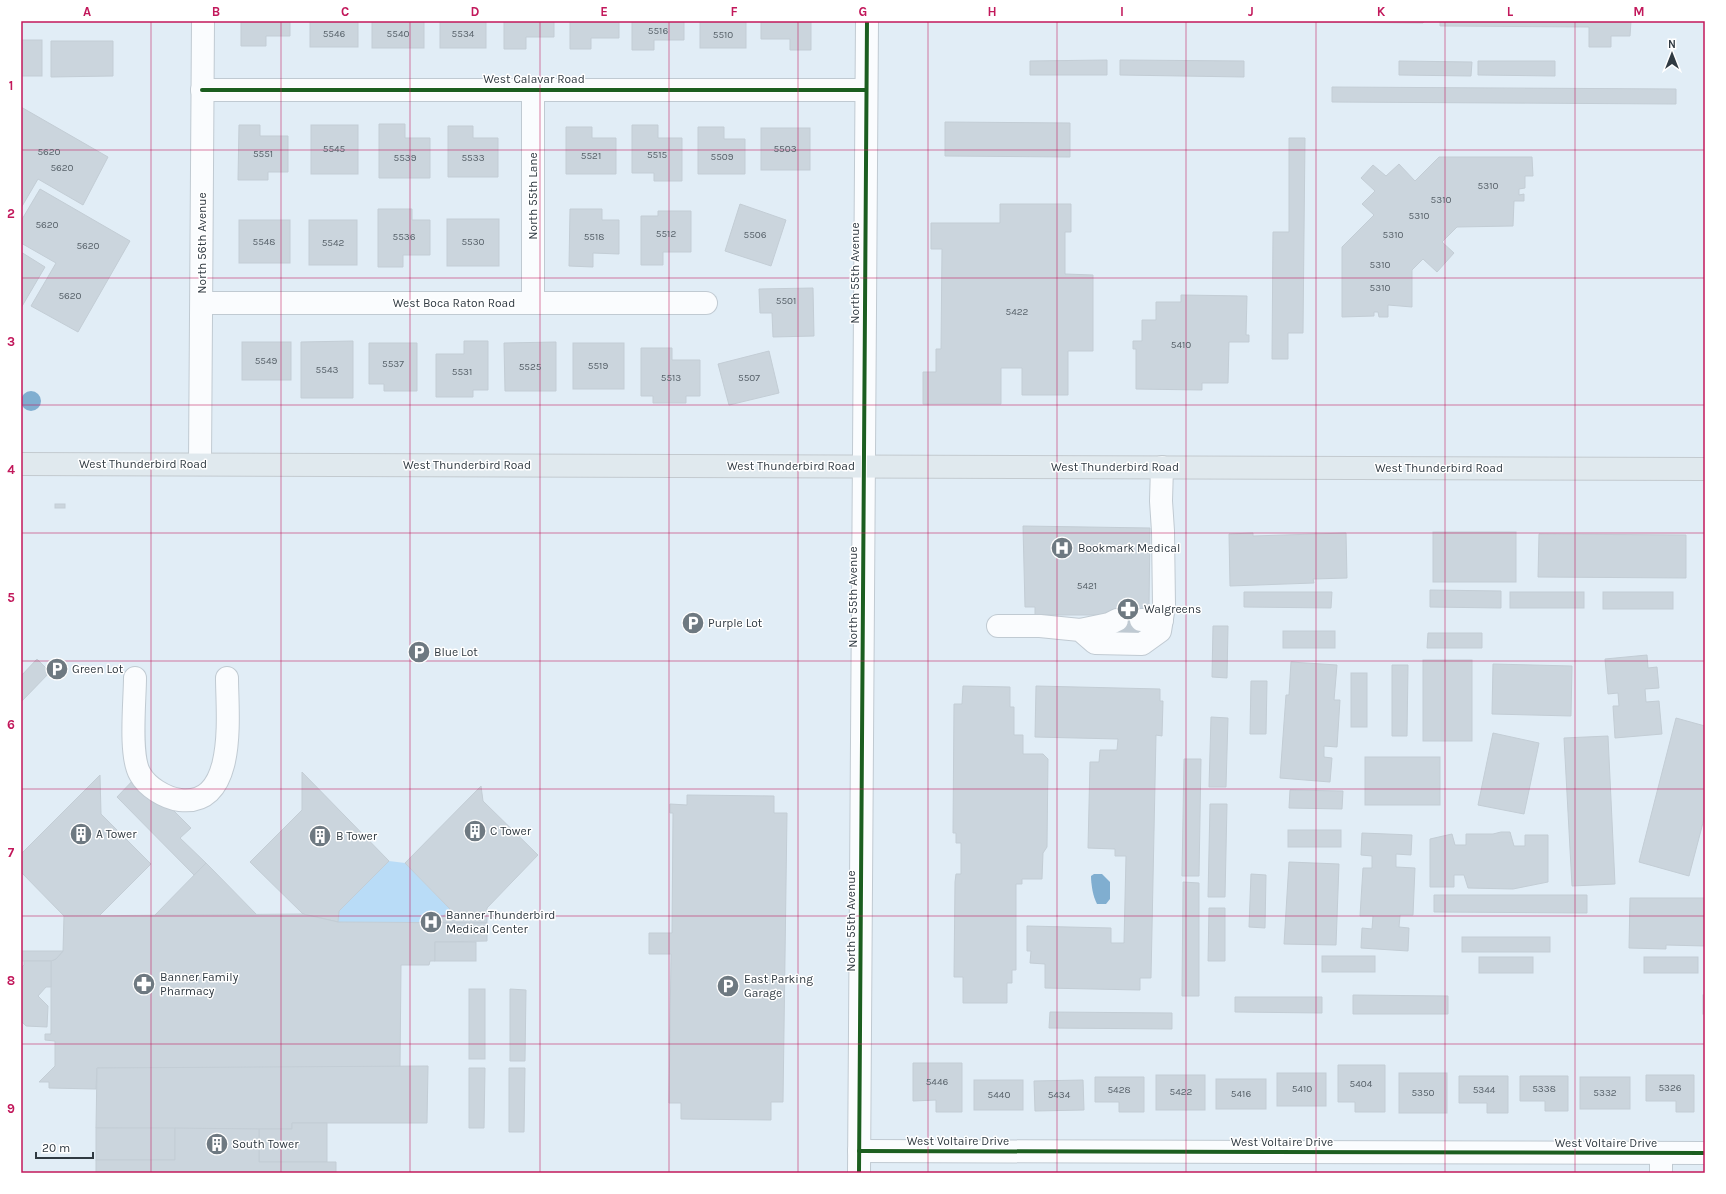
<svg xmlns="http://www.w3.org/2000/svg" width="1726" height="1194" viewBox="0 0 1726 1194" font-family="Karla,sans-serif">
<style>
.green{fill:#b9dcf7}
.water{fill:#80aed0}
.building{fill:#cbd5dd;stroke:#c3cdd5}
.lines{fill:none;stroke-linecap:round;stroke-linejoin:round}
.minor-tunnel{stroke:#bec9d2;stroke-width:22;stroke-dasharray:22 11;stroke-linecap:butt}
.minor-casing{stroke:#c0cad2;stroke-width:24}
.major-casing{stroke:#c3cacf;stroke-width:24}
.minor{stroke:#fafcfe;stroke-width:22}
.major{stroke:#e0e9ee;stroke-width:22}
.cycleway-casing{stroke:#fff;stroke-width:6}
.cycleway{stroke:#1b5e20;stroke-width:4}
.grid{fill:none;stroke:#c2185b;stroke-width:1;stroke-opacity:0.55}
.labels{text-anchor:middle;dominant-baseline:central;stroke-width:3;stroke-linejoin:round;paint-order:stroke}
.number-label{font-size:10px;fill:#58626a}
.street-label{font-size:12px;fill:#303a42;stroke:#fff}
.poi-label{font-size:12px;fill:#303a42;stroke:#fff;text-anchor:start}
.neatline{fill:none;stroke:#c2185b;stroke-width:1.5}
.grid-label{font-size:13px;text-anchor:middle;font-weight:bold;fill:#c2185b}
</style>
<rect width="100%" height="100%" fill="#e1edf6"/>
<path class="green" d="M389 861 405 863 450 909 437 923 338 922 339 911Z"/>
<g class="water">
<circle cx="31" cy="401" r="10"/>
<path d="M1094 874H1102L1110 882V899L1106 904H1097C1093 897 1091 884 1091 876Z"/>
</g>
<g class="building">
<path d="M241 21H290V36H266V46H241Z"/>
<rect x="310" y="21" width="48" height="26"/>
<rect x="372" y="21" width="52" height="27"/>
<rect x="440" y="21" width="46" height="27"/>
<path d="M504 21H554V37H526V49H504Z"/>
<path d="M570 21H619V38H591V49H570Z"/>
<path d="M632 21H684V40H654V50H632Z"/>
<rect x="700" y="21" width="46" height="27"/>
<path d="M761 21H811V50H790V39H761Z"/>
<path d="M1183 21H1424L1423 23Z"/>
<path d="M1440 21H1631L1630 36H1611V47H1589V27L1440 26Z"/>
<rect x="21" y="40" width="21" height="36"/>
<path d="M51 41H113V76L51 77Z"/>
<path d="M1107 60V75H1030V61Z"/>
<path d="M1120 60 1244 61V77L1120 75Z"/>
<path d="M1399 61 1472 62 1471 76 1399 75Z"/>
<path d="M1478 61H1555V76L1478 75Z"/>
<path d="M1332 87 1676 89V104L1332 102Z"/>
<path d="M21 107 108 157 83 205 38 179 21 208Z"/>
<path d="M945 122 1070 123V157L945 156Z"/>
<path d="M379 124H405V138H430V178H379Z"/>
<path d="M239 125H260V136H288V172H268V180H238Z"/>
<rect x="311" y="125" width="47" height="49"/>
<path d="M632 125H658V138H682V181H654V173H632Z"/>
<path d="M448 126H473V138H498V177H448Z"/>
<path d="M566 127H592V138H616V174H566Z"/>
<path d="M698 127H724V139H745V174H698Z"/>
<rect x="761" y="128" width="49" height="42"/>
<path d="M1289 138H1305L1303 333H1288V359H1272L1273 232H1289Z"/>
<path d="M1439 157H1532L1533 176H1525V188L1519 189V195L1524 194V201H1514L1513 226 1457 227 1442 242 1454 253 1437 272 1423 259 1412 270V307L1388 305V317H1379L1378 312H1374V316L1342 317V247L1374 215 1362 204 1375 191 1361 178 1373 165 1386 176 1399 164 1415 181Z"/>
<path d="M40 189 130 241 78 332 31 306 56 263 21 243V221Z"/>
<path d="M740 204 786 220 771 266 725 251Z"/>
<path d="M1000 204H1071V232H1065V274L1093 275V351H1068V395H1022V368H1001V404H923V372H936V349H941L942 249H931V223H1000Z"/>
<path d="M378 209H412V220H430V255H403V267H378Z"/>
<path d="M570 209H602V220H619V254L593 253V267L569 266Z"/>
<path d="M658 211H691V252H663V265H641V216H658Z"/>
<rect x="447" y="219" width="52" height="47"/>
<rect x="239" y="220" width="51" height="43"/>
<rect x="309" y="220" width="48" height="45"/>
<path d="M21 252 45 267 21 308Z"/>
<path d="M813 288 814 336 773 337 772 313H760L759 289Z"/>
<path d="M1181 295 1247 296 1246 335H1249V342H1229L1228 383H1202V390L1136 389V349H1133V341H1142V320H1156V302H1181Z"/>
<path d="M353 341V398H301V342Z"/>
<path d="M464 341H488V390H473V397H436V354H464Z"/>
<rect x="242" y="342" width="49" height="38"/>
<path d="M556 342V391H505L504 343Z"/>
<path d="M369 343H417V391H384V384H369Z"/>
<rect x="573" y="343" width="51" height="46"/>
<path d="M641 348H672V360H700V396H686V403H653V396H641Z"/>
<path d="M769 351 779 393 729 405 718 364Z"/>
<rect x="55" y="504" width="10" height="4"/>
<path d="M1023 526 1150 528 1149 607 1141 615H1035V607H1025Z"/>
<rect x="1433" y="532" width="83" height="50"/>
<path d="M1253 533V536L1346 533 1347 578 1313 579 1314 583 1230 586 1229 534Z"/>
<path d="M1539 534 1686 535V578L1538 577Z"/>
<path d="M1430 590 1501 591V608L1430 607Z"/>
<path d="M1244 592H1332L1331 608 1244 607Z"/>
<rect x="1510" y="592" width="74" height="16"/>
<rect x="1603" y="592" width="70" height="17"/>
<rect x="1117" y="615" width="24" height="14"/>
<path d="M1213 626H1228L1227 678 1212 677Z"/>
<rect x="1283" y="631" width="52" height="17"/>
<path d="M1428 633H1482V648H1427Z"/>
<path d="M1647 655 1648 668 1657 667 1659 688 1645 689 1646 702 1659 701 1662 734 1615 738 1613 706H1619L1618 693 1608 694 1605 659Z"/>
<path d="M37 659 50 672 21 702V676Z"/>
<rect x="1423" y="660" width="49" height="81"/>
<path d="M1291 662 1337 665 1334 700H1340L1337 747 1324 746V757L1332 758 1330 782 1280 778 1286 695H1289Z"/>
<path d="M1493 664 1572 666 1571 716 1492 714Z"/>
<path d="M1392 665H1408L1407 736H1392Z"/>
<rect x="1351" y="673" width="16" height="54"/>
<path d="M1251 681H1267L1266 734H1250Z"/>
<path d="M963 686 1010 687V707H1014V735H1023V754H1043L1048 759 1047 847 1043 853 1042 879H1022V884H1016V970H1012V983H1007V1003H963V977H954L955 882 956 874H961V843H956V833H953L954 704H962Z"/>
<path d="M1036 686 1160 689V701H1163L1162 736 1156 735 1151 978H1140V990L1045 988V964L1030 963 1031 951H1027V926L1111 928V943H1124L1126 856H1115V849L1088 848 1090 762H1099L1100 750H1117L1118 739 1035 737Z"/>
<path d="M1211 717 1228 718 1226 787H1209Z"/>
<path d="M1676 718 1705 726V815L1689 876 1639 862Z"/>
<path d="M1493 733 1539 743 1524 814 1478 805Z"/>
<path d="M1608 736 1615 884 1572 886 1564 738Z"/>
<rect x="1365" y="757" width="75" height="48"/>
<path d="M1184 759H1201L1199 876H1182Z"/>
<path d="M302 772 389 861 339 911 338 922 303 914 250 862 302 810Z"/>
<path d="M100 775 101 814 151 864 99 916H64L21 872V854Z"/>
<path d="M138 775 191 828 180 838 206 863 194 875 117 797Z"/>
<path d="M481 786 483 801 538 855 487 908V923H437L450 909 405 863Z"/>
<path d="M1290 790 1343 791 1342 809 1289 808Z"/>
<path d="M687 795 774 796V813H787L783 1102H771V1120L681 1119V1103H669L671 954H649V933H672L673 813H670V804L687 805Z"/>
<path d="M1210 804H1227L1225 897H1208Z"/>
<rect x="1288" y="830" width="53" height="17"/>
<path d="M1501 832H1510L1514 846H1525V835H1548V882L1513 889 1468 888 1464 875H1454V887H1430V839L1452 834 1455 845H1466V834H1493Z"/>
<path d="M1362 833 1412 835 1411 855 1396 854V867L1415 868 1413 915H1400L1399 927 1409 928 1408 951 1361 948 1362 928 1372 929 1373 916H1360L1363 868H1372V856L1361 855Z"/>
<path d="M1289 862 1339 864 1336 945 1284 944Z"/>
<path d="M206 863 210 867 258 916H154Z"/>
<path d="M1251 874 1266 875 1265 928 1249 927Z"/>
<path d="M1183 882 1199 883V996H1182Z"/>
<path d="M1434 895H1587V913L1434 912Z"/>
<path d="M1630 898H1705V946L1666 945V949L1629 948Z"/>
<path d="M1209 908H1225V961H1208Z"/>
<path d="M303 914 338 922 487 923V941L435 942V961H430L429 965H401L400 1068H97L96 1089 49 1088V1082H39L55 1066V1041L45 1040V1034H51V961L56 959 63 951 64 916Z"/>
<rect x="1462" y="937" width="88" height="15"/>
<rect x="435" y="942" width="41" height="19"/>
<path d="M21 951H63L56 959 51 961H21Z"/>
<rect x="1322" y="956" width="53" height="16"/>
<rect x="1479" y="957" width="54" height="16"/>
<rect x="1644" y="957" width="54" height="16"/>
<path d="M24 961H51V987H46L38 996 48 1006 47 1027 26 1026 21 1021V968L24 965Z"/>
<rect x="469" y="989" width="16" height="70"/>
<path d="M510 989 526 990 525 1061H510Z"/>
<path d="M1353 995 1448 996V1014H1353Z"/>
<rect x="1703" y="995" width="2" height="19"/>
<path d="M1235 997H1322V1013L1235 1012Z"/>
<path d="M1050 1012 1172 1013V1029L1049 1028Z"/>
<path d="M913 1063H962V1112H936V1100L913 1101Z"/>
<path d="M1338 1065H1385V1112H1355V1102H1338Z"/>
<path d="M428 1066 427 1123H292V1129L96 1128 97 1068Z"/>
<path d="M469 1068H485L484 1128H469Z"/>
<path d="M509 1068H525L524 1132H509Z"/>
<rect x="1277" y="1073" width="49" height="33"/>
<rect x="1399" y="1073" width="48" height="40"/>
<rect x="1156" y="1075" width="49" height="35"/>
<path d="M1646 1075H1694V1112H1676V1101H1646Z"/>
<path d="M1459 1076H1508V1113H1487V1103H1459Z"/>
<path d="M1520 1076H1568V1111H1545V1101H1520Z"/>
<path d="M1095 1077H1144V1112H1119V1102H1095Z"/>
<rect x="1580" y="1077" width="50" height="32"/>
<rect x="1216" y="1079" width="50" height="30"/>
<rect x="974" y="1080" width="49" height="30"/>
<path d="M1083 1080 1084 1110 1035 1111 1034 1081Z"/>
<path d="M292 1123H327V1162H259V1129H292Z"/>
<rect x="96" y="1128" width="79" height="32"/>
<path d="M175 1128 259 1129V1162H336V1173H96V1160H175Z"/>
</g>
<g class="lines">
<path class="minor-tunnel" d="M1117 629H1141"/>
<g class="minor-casing">
<g id="minor">
<path d="M202 90H866"/>
<path d="M202 303H706"/>
<path d="M533 303V89"/>
<path d="M200 464 203 21"/>
<path d="M1141 620H1162"/>
<path d="M998 626H1040L1080 630 1095 643 1142 644 1160 631 1164 606 1163 531 1161 501 1162 467"/>
<path d="M1080 630 1109 624 1117 620"/>
<path d="M135 678C135 700 129 756 140 774 147 787 165 798 180 800 238 807 227 713 227 678"/>
<path d="M859 1151 1705 1153"/>
<path d="M859 1173 867 21"/>
<path d="M1661 1173V1153"/>
</g>
</g>
<g class="major-casing">
<path id="major" d="M21 464 1705 469"/>
</g>
<use href="#minor" class="minor"/>
<use href="#major" class="major"/>
<g class="cycleway-casing">
<g id="cycleway">
<path d="M202 90H866"/>
<path d="M859 1151 1705 1153"/>
<path d="M859 1173 867 21"/>
</g>
</g>
<use href="#cycleway" class="cycleway"/>
</g>
<path class="grid" d="M151 21V1173M281 21V1173M410 21V1173M540 21V1173M669 21V1173M798 21V1173M928 21V1173M1057 21V1173M1186 21V1173M1316 21V1173M1445 21V1173M1575 21V1173M21 150H1705M21 278H1705M21 405H1705M21 533H1705M21 661H1705M21 789H1705M21 916H1705M21 1044H1705"/>
<defs>
<g id="hospital-disc" transform="scale(1.15)"><circle r="9.5" fill="#6e7981" stroke="#fff"/><path d="M-5-5h3v3.5h4V-5h3V5h-3V1.5h-4V5h-3Z" fill="#fff"/></g>
<g id="pharmacy-disc" transform="scale(1.15)"><circle r="9.5" fill="#6e7981" stroke="#fff"/><path d="M-2-6h4v4h4v4h-4v4h-4v-4h-4v-4h4Z" fill="#fff"/></g>
<g id="parking-disc" transform="scale(1.15)"><circle r="9.5" fill="#6e7981" stroke="#fff"/><path d="M-3.5-5.5H1a3.5 3.5 0 0 1 0 7H-1V5.5H-3.5ZM-1-3.4V-.6H.8a1.4 1.4 0 0 0 0-2.8Z" fill="#fff"/></g>
<g id="building-disc" transform="scale(1.15)"><circle r="9.5" fill="#6e7981" stroke="#fff"/><path d="M-4-6H4V6H1V3H-1V6H-4ZM-2.5-4.3h1.7v1.8h-1.7ZM.8-4.3h1.7v1.8H.8ZM-2.5-1h1.7V.8h-1.7ZM.8-1h1.7V.8H.8Z" fill="#fff"/></g>
</defs>
<g fill-rule="evenodd">
<use href="#hospital-disc" x="1062" y="548"/>
<use href="#pharmacy-disc" x="1128" y="609"/>
<use href="#parking-disc" x="693" y="623"/>
<use href="#parking-disc" x="419" y="652"/>
<use href="#parking-disc" x="57" y="669"/>
<use href="#building-disc" x="475" y="831"/>
<use href="#building-disc" x="81" y="834"/>
<use href="#building-disc" x="320" y="836"/>
<use href="#hospital-disc" x="431" y="922"/>
<use href="#pharmacy-disc" x="144" y="984"/>
<use href="#parking-disc" x="728" y="986"/>
<use href="#building-disc" x="217" y="1144"/>
</g>
<g class="labels">
<g class="number-label">
<text x="658" y="31">5516</text>
<text x="334" y="34">5546</text>
<text x="398" y="34">5540</text>
<text x="463" y="34">5534</text>
<text x="723" y="35">5510</text>
<text x="334" y="149">5545</text>
<text x="785" y="149">5503</text>
<text x="49" y="152">5620</text>
<text x="263" y="154">5551</text>
<text x="657" y="155">5515</text>
<text x="591" y="156">5521</text>
<text x="722" y="157">5509</text>
<text x="405" y="158">5539</text>
<text x="473" y="158">5533</text>
<text x="62" y="168">5620</text>
<text x="1488" y="186">5310</text>
<text x="1441" y="200">5310</text>
<text x="1419" y="216">5310</text>
<text x="47" y="225">5620</text>
<text x="666" y="234">5512</text>
<text x="755" y="235">5506</text>
<text x="1393" y="235">5310</text>
<text x="404" y="237">5536</text>
<text x="594" y="237">5518</text>
<text x="264" y="242">5548</text>
<text x="473" y="242">5530</text>
<text x="333" y="243">5542</text>
<text x="88" y="246">5620</text>
<text x="1380" y="265">5310</text>
<text x="1380" y="288">5310</text>
<text x="70" y="296">5620</text>
<text x="786" y="301">5501</text>
<text x="1017" y="312">5422</text>
<text x="1181" y="345">5410</text>
<text x="266" y="361">5549</text>
<text x="393" y="364">5537</text>
<text x="598" y="366">5519</text>
<text x="530" y="367">5525</text>
<text x="327" y="370">5543</text>
<text x="462" y="372">5531</text>
<text x="671" y="378">5513</text>
<text x="749" y="378">5507</text>
<text x="1087" y="586">5421</text>
<text x="937" y="1082">5446</text>
<text x="1361" y="1084">5404</text>
<text x="1670" y="1088">5326</text>
<text x="1302" y="1089">5410</text>
<text x="1544" y="1089">5338</text>
<text x="1119" y="1090">5428</text>
<text x="1484" y="1090">5344</text>
<text x="1181" y="1092">5422</text>
<text x="1423" y="1093">5350</text>
<text x="1605" y="1093">5332</text>
<text x="1241" y="1094">5416</text>
<text x="999" y="1095">5440</text>
<text x="1059" y="1095">5434</text>
</g>
<g class="street-label">
<text x="534" y="79">West Calavar Road</text>
<text transform="translate(533 196) rotate(-90)">North 55th Lane</text>
<text transform="translate(202 243) rotate(-90)">North 56th Avenue</text>
<text transform="translate(855 273) rotate(-90)">North 55th Avenue</text>
<text x="454" y="303">West Boca Raton Road</text>
<text x="143" y="464">West Thunderbird Road</text>
<text x="467" y="465">West Thunderbird Road</text>
<text x="791" y="466">West Thunderbird Road</text>
<text x="1115" y="467">West Thunderbird Road</text>
<text x="1439" y="468">West Thunderbird Road</text>
<text transform="translate(853 597) rotate(-90)">North 55th Avenue</text>
<text transform="translate(851 921) rotate(-90)">North 55th Avenue</text>
<text x="958" y="1141">West Voltaire Drive</text>
<text x="1282" y="1142">West Voltaire Drive</text>
<text x="1606" y="1143">West Voltaire Drive</text>
</g>
<g class="poi-label">
<text x="1078" y="548">Bookmark Medical</text>
<text x="1144" y="609">Walgreens</text>
<text x="708" y="623">Purple Lot</text>
<text x="434" y="652">Blue Lot</text>
<text x="72" y="669">Green Lot</text>
<text x="490" y="831">C Tower</text>
<text x="96" y="834">A Tower</text>
<text x="336" y="836">B Tower</text>
<text x="446" y="915">Banner Thunderbird<tspan x="446" dy="14">Medical Center</tspan></text>
<text x="160" y="977">Banner Family<tspan x="160" dy="14">Pharmacy</tspan></text>
<text x="744" y="979">East Parking<tspan x="744" dy="14">Garage</tspan></text>
<text x="232" y="1144">South Tower</text>
</g>
</g>
<rect width="1726" height="1194" fill="none" stroke="#ffffff" stroke-width="44"/>
<g transform="translate(1672 54)" stroke="#ffffff" stroke-width="3" paint-order="stroke">
<path d="M0-3L7 15L0 10L-7 15Z" fill="#303a42"/>
<text y="-6" font-size="11" font-weight="bold" text-anchor="middle" fill="#303a42">N</text>
</g>
<path d="M36 1152v6h57v-6" fill="none" stroke="#303a42" stroke-width="2"/>
<text x="42" y="1152" font-size="12" fill="#303a42" stroke="#ffffff" stroke-width="3" paint-order="stroke">20 m</text>
<rect x="22" y="22" width="1682" height="1150" class="neatline"/>
<g class="grid-label">
<text x="87" y="16">A</text>
<text x="216" y="16">B</text>
<text x="345" y="16">C</text>
<text x="475" y="16">D</text>
<text x="604" y="16">E</text>
<text x="734" y="16">F</text>
<text x="863" y="16">G</text>
<text x="992" y="16">H</text>
<text x="1122" y="16">I</text>
<text x="1251" y="16">J</text>
<text x="1381" y="16">K</text>
<text x="1510" y="16">L</text>
<text x="1639" y="16">M</text>
<text x="11" y="90">1</text>
<text x="11" y="218">2</text>
<text x="11" y="346">3</text>
<text x="11" y="474">4</text>
<text x="11" y="602">5</text>
<text x="11" y="729">6</text>
<text x="11" y="857">7</text>
<text x="11" y="985">8</text>
<text x="11" y="1113">9</text>
</g>
</svg>
